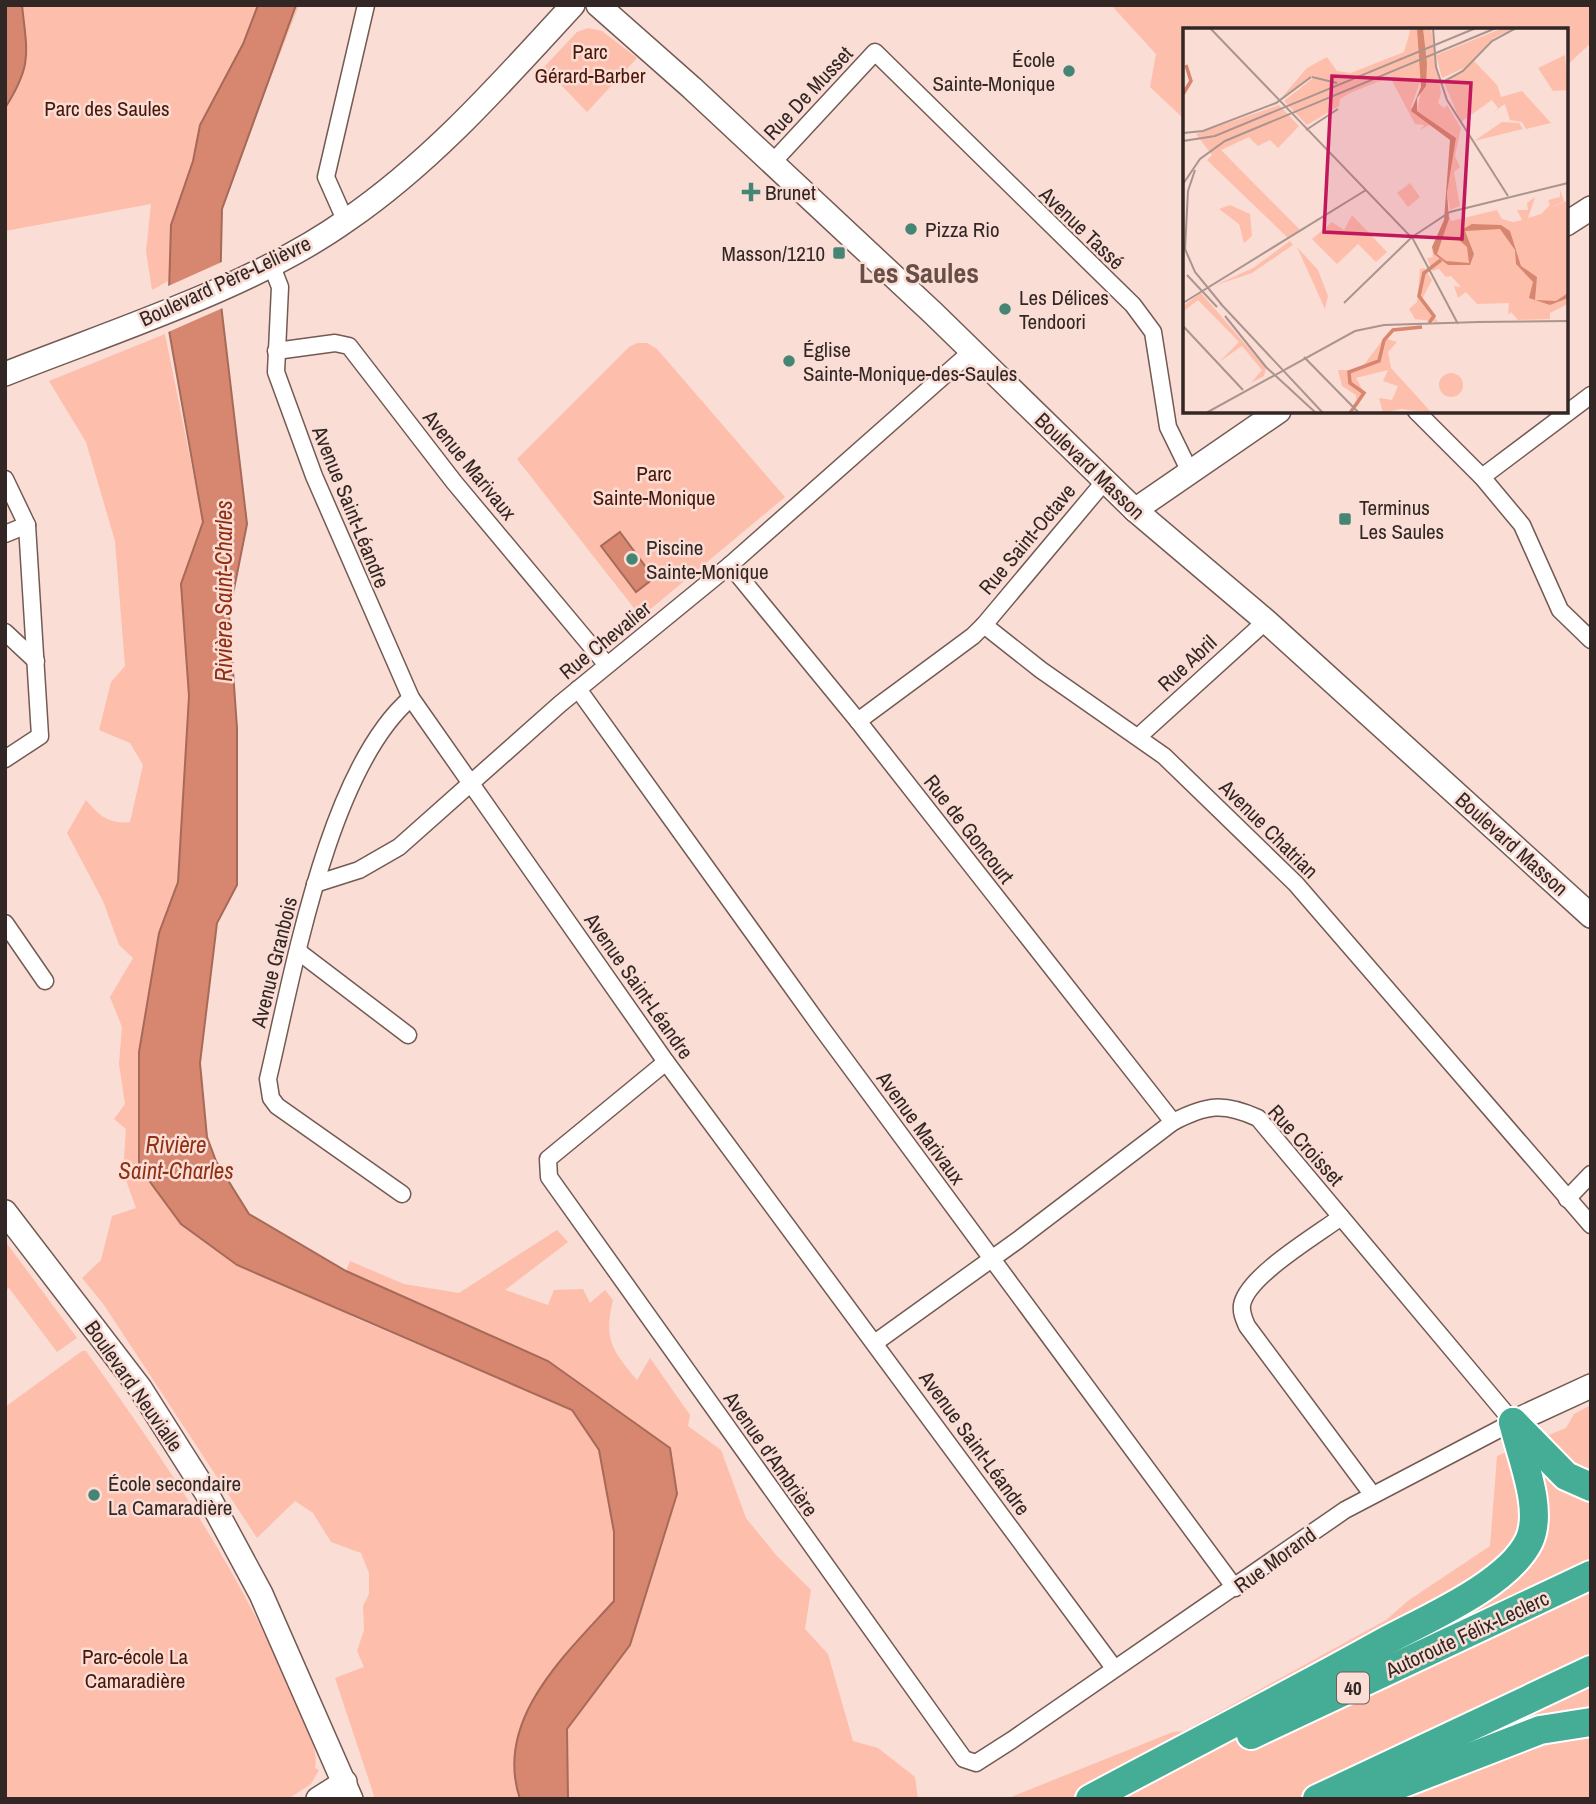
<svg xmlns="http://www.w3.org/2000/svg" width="1596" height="1804" viewBox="0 0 1596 1804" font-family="'Archivo Narrow',sans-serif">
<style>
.green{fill:#febeac}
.water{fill:#d7866f;stroke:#a66a58;stroke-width:2}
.pier{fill:#faddd5}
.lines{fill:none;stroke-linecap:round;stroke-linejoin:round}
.street-casing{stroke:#735a53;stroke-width:19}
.secondary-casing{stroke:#735a53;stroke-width:26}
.highway-casing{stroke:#fff;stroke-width:32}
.street{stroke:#fff;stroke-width:16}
.secondary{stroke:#fff;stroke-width:23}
.highway{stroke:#45ad95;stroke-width:28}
.poi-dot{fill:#448574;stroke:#faddd5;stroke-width:2.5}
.labels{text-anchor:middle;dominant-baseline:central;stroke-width:5;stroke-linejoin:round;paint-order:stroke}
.shield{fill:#faddd5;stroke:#6e5e59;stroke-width:2}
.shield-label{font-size:19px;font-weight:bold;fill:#322724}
.park-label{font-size:21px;fill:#491708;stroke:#faddd5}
.poi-label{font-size:21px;fill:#322724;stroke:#faddd5;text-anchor:start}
.street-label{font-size:21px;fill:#322724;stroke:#faddd5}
.water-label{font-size:23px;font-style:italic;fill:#903013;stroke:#faddd5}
.district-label{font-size:28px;font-weight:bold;fill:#674f48;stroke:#faddd5}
.inset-river{fill:none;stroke:#d7866f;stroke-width:3.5}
.inset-road{fill:none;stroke:#aa948e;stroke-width:2}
.view{fill:#c2185b;fill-opacity:0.15;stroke:#c2185b;stroke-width:3.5}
.inset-edge{fill:none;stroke:#322724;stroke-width:3.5}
</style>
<rect width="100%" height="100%" fill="#faddd5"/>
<g class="green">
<path d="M5 5H299L227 190 170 280 152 290 146 251 151 204 5 231Z"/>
<path d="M1111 5H1591V43L1566 66V30H1185V120L1150 87 1156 54Z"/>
<path d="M588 28 602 31 637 58 587 112 544 67 577 32Z"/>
<path d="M165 334 203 522 181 584 189 696 178 882 159 933 139 1167 353 1317 572 1410 599 1450 614 1532V1601C566 1654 493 1720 520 1799H375L335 1678 364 1667 357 1651 364 1630 363 1606 369 1594V1573L361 1553 331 1542 313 1513 295 1501 257 1538 104 1305 82 1278 101 1260 112 1216 136 1208 123 1172 126 1129 114 1119 125 1104 119 1064 122 1027 110 997 133 958 119 945 103 901 67 833 86 800C98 815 110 825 130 822L143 765 130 743 99 730 111 682 125 666 115 541 86 442 49 381Z"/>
<path d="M637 343H647L657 349 785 497 641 617 517 459 629 347Z"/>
<path d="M557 1230 568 1242 505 1290 548 1305 554 1290 583 1289 590 1303 605 1290 613 1300C603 1340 613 1351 637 1380L650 1358 690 1415 688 1426 721 1450 746 1518 776 1555 811 1590 805 1629 828 1654 853 1741 878 1748 915 1777 918 1799H568L567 1729 630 1645 677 1495 670 1448 346 1271 350 1261 404 1284 459 1293Z"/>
<path d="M5 1241 77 1338 57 1352 9 1288 5 1290Z"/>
<path d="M82 1351H86C166 1462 246 1580 298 1708 305 1726 319 1748 315 1768L319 1770 311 1784 288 1799H5V1407Z"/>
<path d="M1591 1405V1799H1006L1173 1732 1184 1731 1386 1620 1409 1600 1490 1546 1497 1456 1566 1428 1574 1414Z"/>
</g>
<g class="water">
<path d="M5 5H22C27 53 33 64 5 108Z"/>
<path d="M258 5H296L222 209 220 296 247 524 229 614 237 728V885L217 923 200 1063 207 1137 216 1161 249 1214 346 1271 548 1361 670 1448 677 1494 630 1645 567 1729 568 1799H520C493 1720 566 1654 614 1601V1532L599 1450 572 1410 237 1265 181 1224 139 1167V1052L159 933 178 882 189 696 181 584 203 522 168 325 171 225 193 161 200 125 243 44Z"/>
<path d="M620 532 654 578 636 592 601 546Z"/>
</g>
<path class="pier" d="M224 261 225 307 166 333V287Z"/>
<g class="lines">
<g class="street-casing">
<g id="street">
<path d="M772 163 875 52 1133 305 1153 332 1168 427 1190 472"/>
<path d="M346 222 326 177 366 5"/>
<path d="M271 264 280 287 276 372 314 476 411 698 666 1062 1114 1668"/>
<path d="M276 351 335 343 349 346 454 482 607 665"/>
<path d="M1416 411 1482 477 1522 525 1560 610 1591 640"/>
<path d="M1482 477 1591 395"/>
<path d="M5 479 27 525 40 736 5 759"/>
<path d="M5 534 27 525"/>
<path d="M730 565 858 721 1173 1122"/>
<path d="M984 625 1104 482"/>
<path d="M5 632 36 661"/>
<path d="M578 689 823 1030 1235 1588"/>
<path d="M858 721 973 636 984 625 1041 670 1164 756 1296 884 1591 1225"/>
<path d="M1138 737 1266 621"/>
<path d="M315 884 359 870 399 847 560 704 730 565 973 350"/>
<path d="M5 923 45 981"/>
<path d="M299 952 408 1035"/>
<path d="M666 1062 548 1159 549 1177 964 1759 976 1763 1012 1740 1345 1510 1513 1422 1258 1118C1223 1102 1206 1105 1173 1122L1018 1240 876 1342"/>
<path d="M402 1194 277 1106 271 1098 268 1079C293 974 328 769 411 698"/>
<path d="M1567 1199 1591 1174"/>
<path d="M1341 1217C1317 1235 1247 1276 1242 1305 1241 1313 1244 1319 1247 1326L1372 1494"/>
</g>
</g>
<g class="secondary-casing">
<g id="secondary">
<path d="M598 5 692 88 933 313 1135 510 1266 621 1591 916"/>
<path d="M1566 224 1591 208"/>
<path d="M5 374C113 331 253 287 347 220 433 161 503 81 573 5"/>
<path d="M1135 510 1279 411"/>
<path d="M5 1212 140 1388 206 1492 261 1594 351 1799"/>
<path d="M1513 1422 1591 1386"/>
<path d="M318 1799 345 1782"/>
</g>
</g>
<g class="highway-casing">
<g id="highway">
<path d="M1513 1422 1566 1476 1591 1487"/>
<path d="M1251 1735 1591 1575"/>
<path d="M1090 1799C1187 1747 1285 1697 1382 1643 1424 1620 1508 1585 1529 1541 1544 1509 1521 1457 1513 1422"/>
<path d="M1317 1799 1591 1670"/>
<path d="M1362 1799 1540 1730 1591 1722"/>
</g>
</g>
<use href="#street" class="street"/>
<use href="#secondary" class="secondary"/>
<use href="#highway" class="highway"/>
</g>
<g class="poi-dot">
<circle cx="1069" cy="71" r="7"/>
<path d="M747.5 181.5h7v7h7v7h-7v7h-7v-7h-7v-7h7z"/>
<circle cx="911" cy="229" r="7"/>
<rect x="832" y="246" width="14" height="14" rx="3.5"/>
<circle cx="1005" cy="309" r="7"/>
<circle cx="789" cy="361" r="7"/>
<rect x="1338" y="512" width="14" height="14" rx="3.5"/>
<circle cx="632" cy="559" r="7"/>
<circle cx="94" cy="1495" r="7"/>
</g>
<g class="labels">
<rect class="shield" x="1337" y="1672.5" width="32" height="31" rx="5"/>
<g class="shield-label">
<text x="1353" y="1688">40</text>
</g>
<g class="park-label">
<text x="590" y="51">Parc<tspan x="590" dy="24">Gérard-Barber</tspan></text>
<text x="107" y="108">Parc des Saules</text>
<text x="654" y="473">Parc<tspan x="654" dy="24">Sainte-Monique</tspan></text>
<text x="135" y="1656">Parc-école La<tspan x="135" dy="24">Camaradière</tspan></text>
</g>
<g class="poi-label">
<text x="1055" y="59" text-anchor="end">École<tspan x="1055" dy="24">Sainte-Monique</tspan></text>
<text x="765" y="192">Brunet</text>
<text x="925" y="229">Pizza Rio</text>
<text x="825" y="253" text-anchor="end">Masson/1210</text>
<text x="1019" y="297">Les Délices<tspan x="1019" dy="24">Tendoori</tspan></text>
<text x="803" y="349">Église<tspan x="803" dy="24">Sainte-Monique-des-Saules</tspan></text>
<text x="1359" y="507">Terminus<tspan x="1359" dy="24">Les Saules</tspan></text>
<text x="646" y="547">Piscine<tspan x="646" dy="24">Sainte-Monique</tspan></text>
<text x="108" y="1483">École secondaire<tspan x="108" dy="24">La Camaradière</tspan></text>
</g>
<g class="street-label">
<text transform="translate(808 93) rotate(-47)">Rue De Musset</text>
<text transform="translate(1082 228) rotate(44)">Avenue Tassé</text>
<text transform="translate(225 281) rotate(-25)">Boulevard Père-Lelièvre</text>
<text transform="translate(470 465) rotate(51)">Avenue Marivaux</text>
<text transform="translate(1090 466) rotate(44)">Boulevard Masson</text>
<text transform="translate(351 507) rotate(68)">Avenue Saint-Léandre</text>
<text transform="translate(1027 539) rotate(-50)">Rue Saint-Octave</text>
<text transform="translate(605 640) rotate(-39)">Rue Chevalier</text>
<text transform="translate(1187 663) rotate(-43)">Rue Abril</text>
<text transform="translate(969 829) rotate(52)">Rue de Goncourt</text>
<text transform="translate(1269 829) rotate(45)">Avenue Chatrian</text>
<text transform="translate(1512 844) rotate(42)">Boulevard Masson</text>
<text transform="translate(274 962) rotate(-76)">Avenue Granbois</text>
<text transform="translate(639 986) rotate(55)">Avenue Saint-Léandre</text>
<text transform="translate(921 1128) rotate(54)">Avenue Marivaux</text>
<text transform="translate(1306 1145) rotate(48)">Rue Croisset</text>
<text transform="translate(134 1386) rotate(55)">Boulevard Neuvialle</text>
<text transform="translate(975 1443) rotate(54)">Avenue Saint-Léandre</text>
<text transform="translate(771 1454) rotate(55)">Avenue d'Ambrière</text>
<text transform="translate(1275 1560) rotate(-36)">Rue Morand</text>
<text transform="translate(1467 1634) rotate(-25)">Autoroute Félix-Leclerc</text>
</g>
<g class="water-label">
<text transform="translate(223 591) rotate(-90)">Rivière Saint-Charles</text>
<text x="176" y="1144">Rivière<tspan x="176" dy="26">Saint-Charles</tspan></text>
</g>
<g class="district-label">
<text x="919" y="273">Les Saules</text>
</g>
</g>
<g transform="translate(1183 28)">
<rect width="385" height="385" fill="#faddd5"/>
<path d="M228 0H234L238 17 239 48 228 79 255 101 246 97 237 102 241 97 232 96 207 49 167 65 157 71 156 78 124 97 101 73 134 47 99 69 124 40 144 29 154 43 168 45 221 24ZM240 0H248L258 65 255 75 261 80 264 77 278 100 272 128 277 139 271 144 277 178 267 182 264 165 273 110 234 83 244 35ZM320 0H330L311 10 283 39 259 50 253 27ZM382 27 385 62 370 63 355 40ZM291 33 314 57 318 69 339 63 368 95 343 101 339 94 327 92 322 76 310 84 315 80 309 72 278 94 261 55ZM96 77 116 98 95 120 87 112 75 118 66 109 38 122 117 202 105 210 24 132 29 127 13 106ZM319 94 336 95 340 101 291 113ZM227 155 237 169 225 179 214 165ZM377 162 381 173 366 181 383 173 385 177V276L367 285V291L335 292 328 284 325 287 326 275 294 276 283 264 275 270 271 258 278 259 268 248 263 249 256 241 249 243 244 230 250 229 249 219 266 186 268 193 314 182 319 191 330 194 339 192 334 182H345L344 175 352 169 345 190 358 186 367 177 365 172 377 169ZM47 177 67 186 69 208 61 215 56 196 36 181ZM169 187 204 224 193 234 175 216 154 236 129 211 149 194 161 202ZM107 213 110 217 69 245 33 257 70 240ZM114 219 135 242 145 268 142 281ZM241 240 249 252 239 271 255 294 232 291 226 281 234 274 237 241ZM18 265 83 340 81 348 68 355 79 342 59 318 36 334 56 314 15 272 0 284V278ZM201 310 214 314 205 324 208 340 249 385 218 381 200 385 196 370 209 372 215 358 200 353 205 342 173 350 182 366 174 379 173 367 159 358 155 342H177ZM256 357a12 12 0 1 1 24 0a12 12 0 1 1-24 0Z" fill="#febeac"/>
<path d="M234 0H240L244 35 243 58 234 70V83L273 110 264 165 266 191 254 226 263 233 286 235 284 219 276 212 280 201 289 196 318 197 327 203 338 238 354 249 352 272 373 273 385 265V270L367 277 346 270 350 254 333 236 332 222 317 201 282 203 291 226 287 237H265L251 226 249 219 261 192 267 112 228 83 238 59Z" fill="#d7866f"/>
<path class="inset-river" d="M0 66 8 53 3 37M246 295 251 288 236 268 241 245 258 232M167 385 181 365 167 355 166 344 196 333 201 312 210 302 239 299"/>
<path class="inset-road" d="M27 0 230 211 275 296M250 0 253 39 264 72 325 168M129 49 154 55M258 55 280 43 309 13 333 0M123 102 155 81M0 105 20 103 93 75 128 49M0 113 32 108 293 0M12 142 5 163 2 221 12 244 39 277M0 156 17 131 42 113 313 0M229 209 267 184 385 155M4 247 34 279M0 275 183 162M37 275 140 385M161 275 229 209M42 288 83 339 133 385M292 294 385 293M0 298 60 362M121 329 176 385M23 385 172 303 201 297 295 294"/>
<path class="view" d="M149 48 288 55 279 211 141 204Z"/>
<rect width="385" height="385" class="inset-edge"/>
</g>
<rect width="1596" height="1804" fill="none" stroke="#322724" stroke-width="14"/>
</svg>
